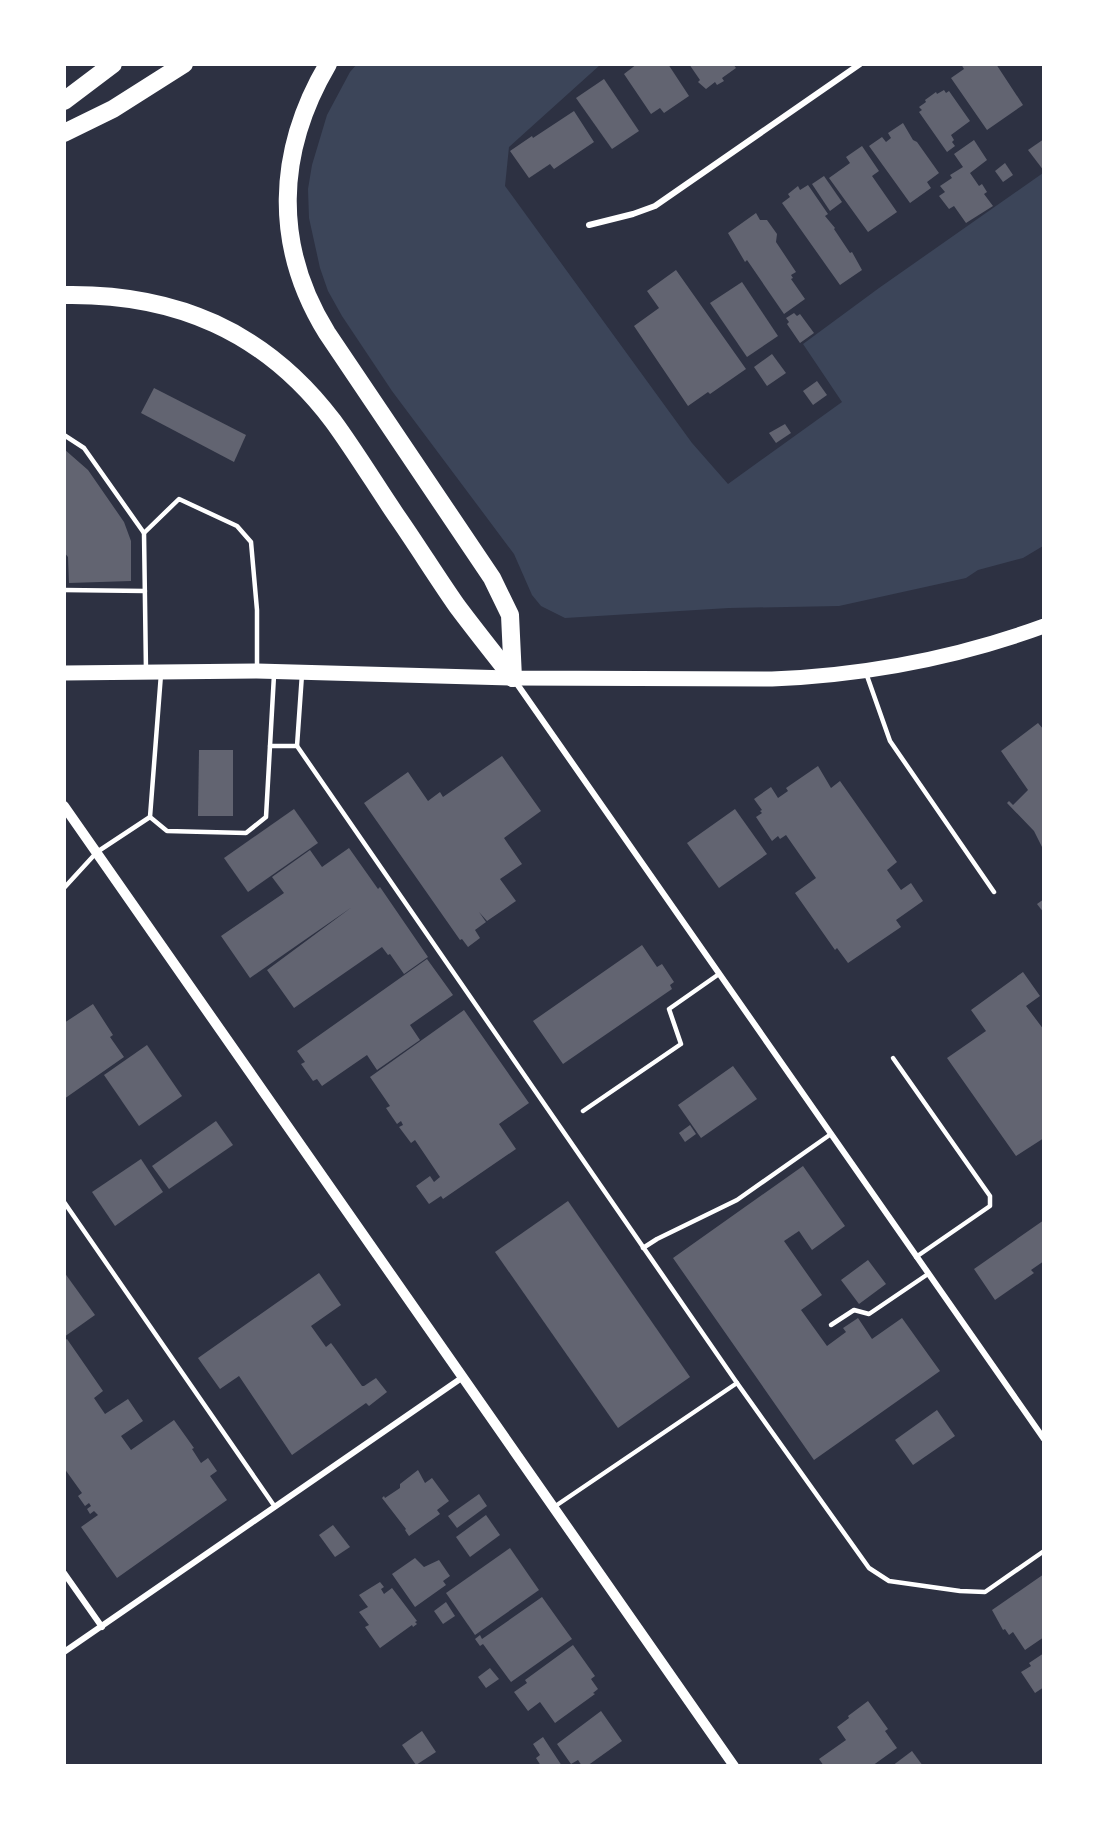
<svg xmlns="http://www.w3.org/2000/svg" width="1108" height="1830" viewBox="0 0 1108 1830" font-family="Rubik,sans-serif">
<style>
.green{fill:#3c4559}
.building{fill:#626471}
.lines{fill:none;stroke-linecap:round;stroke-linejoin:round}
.service{stroke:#fff;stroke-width:4.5}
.minor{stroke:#fff;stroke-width:6}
.tertiary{stroke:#fff;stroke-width:10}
.primary{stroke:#fff;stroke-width:15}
.motorway{stroke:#fff;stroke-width:18}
</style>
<rect width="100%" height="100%" fill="#2d3142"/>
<path class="green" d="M357 64 600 65 509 147 505 186 692 443 728 484 842 402 803 344 879 288 1043 173V546L1023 558 978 570 966 578 839 606 729 608 565 618 541 606 532 595 514 554 392 391 342 316 328 291 320 268 309 218 308 189 312 165 327 115 350 72Z"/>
<g class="building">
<path d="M637 64H668L689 96 664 113 660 108 651 114 624 74Z"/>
<path d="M689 64H733L736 68 722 78 724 81 717 85 715 82 706 89 698 82 700 80Z"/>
<path d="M961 64H996L1023 105 987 130 951 78 964 69Z"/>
<path d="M604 79 639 131 612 149 576 98Z"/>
<path d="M944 90 946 93 949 91 970 121 951 135 954 140 952 142 955 146 947 152 919 112 922 110 919 107 926 102 925 100 936 92 937 94Z"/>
<path d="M574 111 594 142 554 169 550 164 529 178 510 151 532 136 533 138Z"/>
<path d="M903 123 913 140 917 142 939 173 927 182 931 188 910 203 869 146 882 137 886 142 891 138 888 133Z"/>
<path d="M1044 139V171L1028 150Z"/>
<path d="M974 140 987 160 970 173 979 186 982 184 987 192 984 194 993 206 966 223 954 206 949 209 939 196 945 192 940 186 952 178 950 175 963 167 954 154Z"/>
<path d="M862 146 879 171 872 176 897 212 868 232 829 178 850 163 846 157Z"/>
<path d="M1005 163 1013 175 1003 182 995 171Z"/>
<path d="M824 176 842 202 830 211 812 184Z"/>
<path d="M808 185 828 214 825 216 835 228 834 229 850 253 852 252 862 270 840 285 782 203 790 197 788 194 798 186 800 190Z"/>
<path d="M756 213 760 220H767L777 234 776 242 796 272 791 275 793 278 791 279 805 299 784 314 747 260 745 262 728 233Z"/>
<path d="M676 270 746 369 710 394 708 392 688 406 634 326 659 308 647 291Z"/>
<path d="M742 282 778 336 747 357 710 303Z"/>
<path d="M794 313 797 316 800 314 814 333 800 343 787 324 789 322 786 318Z"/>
<path d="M772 354 786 373 767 386 754 367Z"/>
<path d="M817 381 827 395 813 405 803 391Z"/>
<path d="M154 388 246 435 234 462 141 413Z"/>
<path d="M785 424 791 433 776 443 769 433Z"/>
<path d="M64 449 88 470 124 522 131 541V581L69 583 68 557 64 552Z"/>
<path d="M1038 723 1044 730V851L1034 831 1007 803 1009 801 1013 805 1028 790 1001 751Z"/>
<path d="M199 750H233V816H198Z"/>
<path d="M502 756 541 811 504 838 522 864 500 879 516 901 487 921 479 912 486 922 475 930 480 938 468 947 462 939 460 940 364 803 408 772 428 801 440 792 443 797Z"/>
<path d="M818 766 831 788 840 781 897 862 887 870 901 890 911 883 923 901 896 920 901 927 848 963 837 948 835 950 795 893 816 878 786 835 780 839 778 836 772 841 756 817 762 813 760 811 762 810 754 799 771 787 778 798 788 791 786 788Z"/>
<path d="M294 809 318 843 248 892 224 858Z"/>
<path d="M735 809 767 854 719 888 687 843Z"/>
<path d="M349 848 378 889 380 887 428 957 404 974 390 954 388 955 382 947 294 1008 267 970 352 907 250 978 221 936 284 893 272 877 310 850 322 867Z"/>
<path d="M1044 899V913L1037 904Z"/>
<path d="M642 945 657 967 662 964 674 982 670 985 672 989 563 1064 533 1021Z"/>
<path d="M427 959 453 995 410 1025 420 1040 377 1070 367 1055 322 1086 317 1079 313 1081 301 1064 305 1062 297 1051Z"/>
<path d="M1023 972 1040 996 1026 1006 1044 1030V1138L1016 1156 947 1058 986 1031 971 1010Z"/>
<path d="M93 1004 113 1035 110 1037 124 1057 64 1099V1023Z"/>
<path d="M464 1010 529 1103 499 1124 516 1149 443 1199 441 1196 429 1204 416 1186 430 1176 434 1182 440 1177 415 1140 411 1143 399 1127 403 1125 401 1121 397 1124 386 1108 390 1106 370 1077Z"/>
<path d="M147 1045 182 1096 139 1126 104 1075Z"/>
<path d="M733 1066 757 1099 701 1138 678 1105Z"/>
<path d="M216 1121 233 1145 169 1189 152 1166Z"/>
<path d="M690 1125 696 1134 685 1142 679 1133Z"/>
<path d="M141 1159 163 1192 115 1226 92 1192Z"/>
<path d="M803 1166 845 1226 812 1250 799 1231 784 1241 822 1295 801 1310 827 1346 846 1332 843 1328 858 1318 872 1339 902 1318 940 1371 814 1460 673 1258Z"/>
<path d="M568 1201 690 1377 618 1428 495 1252Z"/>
<path d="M1044 1220V1261L1031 1270 1034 1273 995 1300 974 1269Z"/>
<path d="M868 1260 886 1284 859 1304 841 1280Z"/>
<path d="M64 1272 95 1315 64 1337Z"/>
<path d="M319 1273 341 1305 311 1326 326 1347 331 1343 337 1351 362 1386H364L376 1378 387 1392 369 1406 366 1403 292 1455 239 1376 220 1389 198 1358Z"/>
<path d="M67 1339 103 1391 94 1398 105 1414 128 1399 143 1421 121 1436 131 1450 174 1420 194 1448 192 1449 201 1463 208 1458 217 1471 210 1476 227 1500 117 1578 81 1527 98 1515 94 1511 90 1514 87 1509 91 1506 89 1503 85 1506 78 1496 82 1493 64 1468V1341Z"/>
<path d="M937 1410 955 1436 913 1465 895 1440Z"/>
<path d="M418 1470 425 1483 432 1478 449 1501 437 1510 440 1514 409 1536 405 1530 406 1529 382 1498 384 1496 385 1498 400 1488V1484Z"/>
<path d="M479 1494 487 1506 457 1528 448 1516Z"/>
<path d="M486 1515 500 1535 470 1557 456 1537Z"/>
<path d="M333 1525 350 1547 335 1557 319 1535Z"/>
<path d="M510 1548 539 1590 475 1635 446 1593Z"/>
<path d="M415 1558 424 1567 439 1560 450 1576 443 1581 446 1585 415 1607 392 1574Z"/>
<path d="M1044 1574V1637L1025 1650 1013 1632 1009 1635 1005 1629 1003 1630 992 1610Z"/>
<path d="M380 1582 384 1587 381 1589 384 1594 392 1588 417 1621 415 1622 417 1624 413 1627 412 1625 380 1648 365 1627 369 1625 359 1612 368 1607 359 1595Z"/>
<path d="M542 1597 572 1639 511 1682 483 1644 480 1646 475 1639 480 1635 482 1639Z"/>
<path d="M446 1602 455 1616 443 1624 434 1611Z"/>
<path d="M573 1645 595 1676 591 1679 598 1689 593 1693 595 1694 555 1723 540 1702 528 1711 514 1692 527 1683 525 1680Z"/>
<path d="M1044 1653V1687L1035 1693 1021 1672 1031 1666 1029 1663Z"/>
<path d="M490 1668 499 1679 486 1688 478 1677Z"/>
<path d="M868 1701 888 1729 885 1731 897 1748 872 1766H824L819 1759 846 1740 837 1727 849 1718 848 1716Z"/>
<path d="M601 1711 622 1741 587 1766H582L578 1760 571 1764 557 1744Z"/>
<path d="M422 1731 436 1752 416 1765 402 1745Z"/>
<path d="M543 1737 562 1766H541L536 1758 540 1755 533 1744Z"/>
<path d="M912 1751 923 1766H892Z"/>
</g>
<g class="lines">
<g class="service">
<path d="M64 435 84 448 144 533 146 671"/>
<path d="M144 533 179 499 237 526 251 542 257 610V669"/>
<path d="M64 590 145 591"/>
<path d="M866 673 890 741 994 892"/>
<path d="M161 674 150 817 167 831 246 833 266 817 274 675"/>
<path d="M270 746H297L737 1383 869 1568 889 1581 960 1591 985 1592 1044 1551"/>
<path d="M297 746 302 674"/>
<path d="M64 888 97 852 150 817"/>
<path d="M893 1058 990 1196V1206L916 1257"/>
<path d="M583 1111 681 1044 669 1009 719 974"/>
<path d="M64 1202 275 1507"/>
<path d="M643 1248 657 1239 737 1200 831 1134"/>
<path d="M831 1325 854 1310 869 1314 928 1274"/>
<path d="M554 1507 737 1383"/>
</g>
<g class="minor">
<path d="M589 225 633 214 655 206 860 64"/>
<path d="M515 681 1044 1439"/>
<path d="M64 1573 102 1627"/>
<path d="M64 1652 463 1377"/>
</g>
<path class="tertiary" d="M64 806 734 1766"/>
<path class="primary" d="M64 673 257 671 513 678 772 679C867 675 954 659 1044 626"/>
<g class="motorway">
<path d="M328 64C276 152 273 246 327 333L492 578 510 615 513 678"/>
<path d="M64 101 113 64"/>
<path d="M64 133 113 109 184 64"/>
<path d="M64 295C175 293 265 331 333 421 355 451 375 484 396 515 417 545 436 576 457 606 475 630 494 654 513 678"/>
</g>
</g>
<rect width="1108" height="1830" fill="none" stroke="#ffffff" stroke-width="132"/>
</svg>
